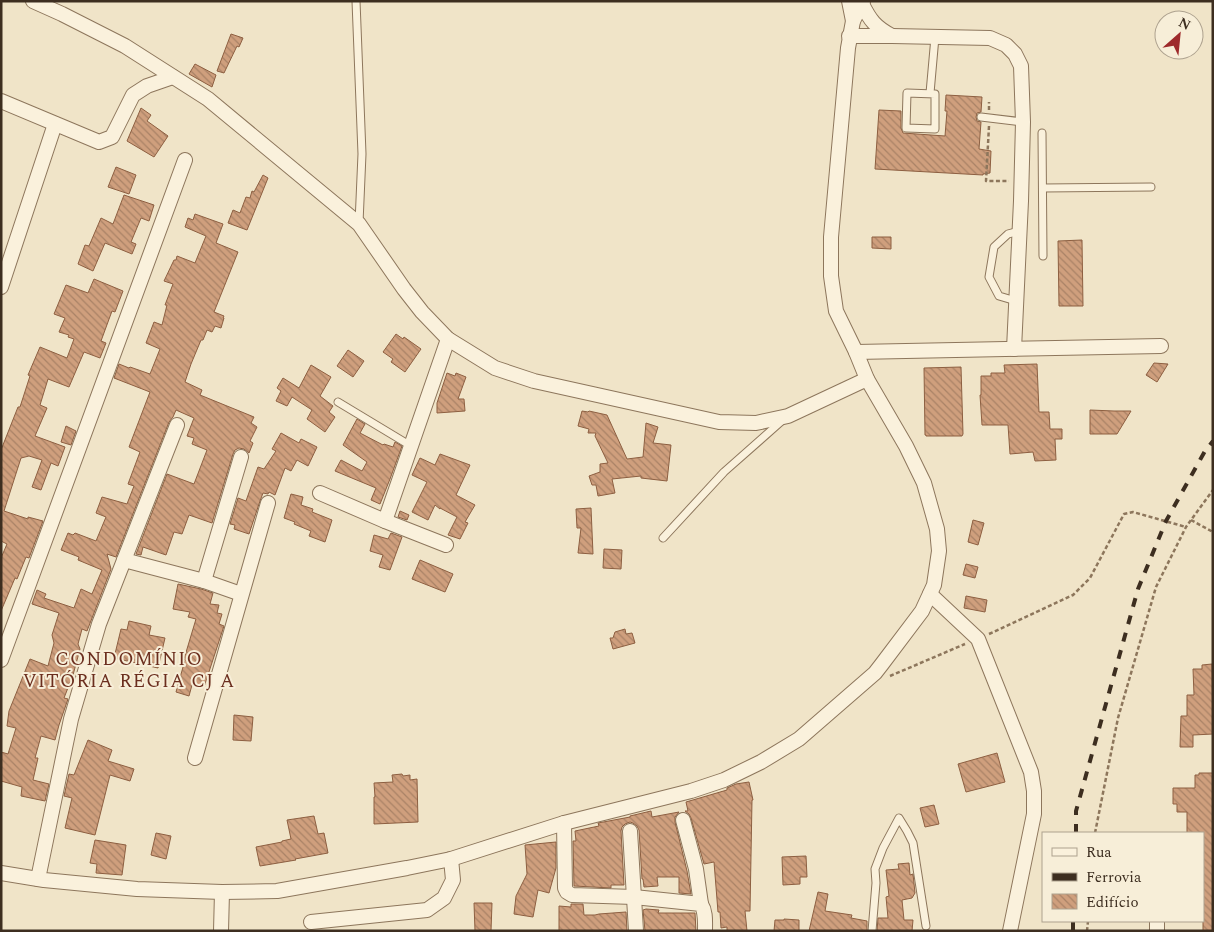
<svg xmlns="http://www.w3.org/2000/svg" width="1214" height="932" viewBox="0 0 1214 932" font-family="Spectral,serif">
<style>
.building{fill:url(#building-back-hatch);stroke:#8d5f41}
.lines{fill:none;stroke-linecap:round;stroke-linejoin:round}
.lane-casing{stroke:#8d765c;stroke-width:9}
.street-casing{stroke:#8d765c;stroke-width:16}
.path{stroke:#8d765c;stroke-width:2.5;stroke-dasharray:4 2.5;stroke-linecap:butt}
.lane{stroke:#faf1dc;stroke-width:7}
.street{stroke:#faf1dc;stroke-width:14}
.rail{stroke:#3d2e20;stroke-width:4;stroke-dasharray:9 9;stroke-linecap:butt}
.labels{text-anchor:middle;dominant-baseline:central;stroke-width:4;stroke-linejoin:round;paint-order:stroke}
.quarter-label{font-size:19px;letter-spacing:1px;fill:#6b2e1e;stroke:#f7eed8}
</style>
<defs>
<pattern id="building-back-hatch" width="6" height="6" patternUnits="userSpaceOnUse" patternTransform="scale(1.25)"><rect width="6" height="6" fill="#cf9f7d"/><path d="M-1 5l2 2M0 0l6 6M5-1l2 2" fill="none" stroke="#a98266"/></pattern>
</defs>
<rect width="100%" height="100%" fill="#f0e4c8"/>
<g class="building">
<path d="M231 34 243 38 239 47 237 46 224 73 217 71Z"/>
<path d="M195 64 216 75 212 87 189 74Z"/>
<path d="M946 95 982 97 981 112 977 113 976 117 977 121 981 122 979 149 991 151 990 173 983 174V175L875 169 879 110 901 111V128L903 133 945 136 947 111H945Z"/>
<path d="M141 108 151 115 147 121 168 136 154 157 127 141Z"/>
<path d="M116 167 136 175 129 194 108 187Z"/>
<path d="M263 175 268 178 247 230 228 223 233 210 240 213 246 197 250 198 252 191 254 192Z"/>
<path d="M124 195 154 205 149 221 141 218 131 242 136 244 132 254 105 243 93 271 78 264 85 245 89 246 101 218 113 224Z"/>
<path d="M195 214 223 224 216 243 238 252 214 312 224 316 223 318H224L221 328 215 326 212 332 207 330 203 340H201L191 364 185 382 202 390 200 395 254 417 251 423 257 427 250 441 253 443 249 453 244 449 239 448 235 450 233 454 212 523 189 515 182 534 174 532 166 555 143 547 141 555 136 554 167 474 194 484 207 450 192 444 194 438 187 436 194 418 176 410 173 417 169 422 116 557 107 554 111 569 87 631 82 629 78 644 80 649 73 675 64 698 68 699 59 725 55 740 41 736 35 758H38L33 780 49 784 45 801 21 796 22 787 1 781V752L8 754 16 728 7 726 9 711 30 659 48 666 54 643 52 635 59 613 32 604 37 590 46 594 44 598 74 608 81 589 92 594 102 570 78 560 79 557 61 550 68 533 73 535 75 533 96 541 106 517 96 513 102 497 127 504 134 486 128 484 140 452 129 447 150 392 114 378 119 364 129 368 130 367 150 374 160 349 146 343 154 322 162 325 167 305H165L173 284 164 281 174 260H176L177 256 195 263 206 236 185 227 188 218 193 220Z"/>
<path d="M872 237H891V249L872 248Z"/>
<path d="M1082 240 1083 306H1059L1058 241Z"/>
<path d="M94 279 123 291 115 312 112 311 101 341 106 343 100 358 84 352 69 387 48 379 40 405 47 408 35 436 65 447 58 466 51 463 41 490 32 487 42 460 29 456 21 458 4 511 28 519V517L43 521 29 558 26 557 17 579 15 578 1 611V558L7 544 1 541V450L18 407H20L30 376 28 375 40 347 67 358 74 339 68 337 69 335 59 332 65 318 54 314 66 285 88 293Z"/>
<path d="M396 334 403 339 404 337 421 349 405 372 391 362 393 359 383 352Z"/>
<path d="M348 350 364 361 353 377 337 366Z"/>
<path d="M1154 363 1168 364 1157 382 1146 375Z"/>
<path d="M1037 364 1039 412H1049L1050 429H1062V439H1055L1056 460 1035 461 1033 452 1010 454 1008 425H982L980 395H981V376H991V373H1005L1004 365Z"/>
<path d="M311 365 331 377 320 396 333 406 329 412 335 417 325 432 307 419 312 410 292 397 287 406 276 401 281 391 277 388 283 378 299 388Z"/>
<path d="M961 367 963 434 962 436H926V435H925L924 368Z"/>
<path d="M447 373 455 376 456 373 466 377 458 399H464L465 411 437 413V403Z"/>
<path d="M1090 410 1114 411H1131L1117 434H1090Z"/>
<path d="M582 411 588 412 589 411 607 415 627 459 643 457 646 423 658 427 653 443 671 445 667 481 641 478V476L612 479 615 493 598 496 596 485H592L589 476 600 472V464L608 463 595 436 596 433H588L589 429 578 426Z"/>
<path d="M357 419 365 424 360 433 383 445 384 444 393 447 395 442 402 446 390 479 380 504 371 500 376 488 335 471 341 460 362 471 367 462 343 445Z"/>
<path d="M66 426 76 431 71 445 61 442Z"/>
<path d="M281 433 299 443 301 439 317 447 308 466 297 460 291 471 285 468 275 495 269 492 268 494 263 493 260 501 249 534 234 529 235 525 230 524 238 498 246 501 258 467 264 469 276 451 272 449Z"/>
<path d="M440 454 470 465 456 495 475 505 465 522 468 523 460 539 448 535 457 517 440 508V509L435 505 428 520 412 512 427 482 412 475 420 458 435 465Z"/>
<path d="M291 494 303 497 301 505 313 509 312 512 332 520 325 542 309 536 311 531 294 524 295 522 284 518Z"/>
<path d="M591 508 593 554 578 553 581 528H577L576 509Z"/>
<path d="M400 511 409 515 407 520 398 517Z"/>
<path d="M973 520 984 523 978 545 968 542Z"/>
<path d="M391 533 402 537 390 570 379 567 383 555 370 551 374 535 388 539Z"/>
<path d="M604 549 622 550 621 569 603 568Z"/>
<path d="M420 560 453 574 445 592 412 579Z"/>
<path d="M966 564 978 567 975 578 963 575Z"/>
<path d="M178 584 201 589 213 593 210 604 219 605 217 613 222 614 219 624 224 626 204 687 192 685 189 696 176 692 185 660 184 659 196 619 188 617 190 612 173 609Z"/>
<path d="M966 596 987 600 985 612 964 608Z"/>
<path d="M129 621 151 626 149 635 165 638 158 668 114 658 121 629 127 630Z"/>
<path d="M625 629 626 634 632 633 635 643 613 649 610 638H613L615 632Z"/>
<path d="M1212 664 1213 734 1193 735V747H1180L1181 716H1187V695H1194L1193 669H1202V665Z"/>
<path d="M234 715 253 717 251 741 233 740Z"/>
<path d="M88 740 112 750 108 761 134 769 130 781 110 775 95 835 65 828 72 798 64 796 69 774 74 775Z"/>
<path d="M997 753 1005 782 966 792 958 764Z"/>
<path d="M1199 773H1213V931H1203V833H1187V812H1177V804H1173V788H1195V775H1199Z"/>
<path d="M402 774 403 776 410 775V780L417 779 418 822 374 824V797H375L374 783 393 782 392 775Z"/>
<path d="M749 782 753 800H752L750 911H745L747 931H727V927L721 928 720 912H718L714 862 704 864 691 818 689 814 685 811H688L686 802 727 790V788L736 784Z"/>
<path d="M934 805 939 824 925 827 920 808Z"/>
<path d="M651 811 652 817 679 812 675 817V822L687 871 691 894 679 893V877H657L658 886 644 887 643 879H642L639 830 637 826 633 823 630 822 625 824 622 827 621 831 624 885H611V888L574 886 573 841H576L575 831 599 826 598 823 630 817V816Z"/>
<path d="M314 816 318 834 324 833 328 853 295 859 296 860 260 866 256 847 282 842V841L291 839 287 820Z"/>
<path d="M156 833 171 836 166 859 151 855Z"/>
<path d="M95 840 126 845 122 875 96 873 97 864 90 863Z"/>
<path d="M556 842V868L549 893 538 890 533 917 514 914 516 896 527 874 525 845Z"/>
<path d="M806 856 807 877H800V884L783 885 782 857Z"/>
<path d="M909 863 910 875 913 874 915 893 912 898 902 900 904 920H913L912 931H877L878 918H888L886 897 889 896 886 870 899 869 898 864Z"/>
<path d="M818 892 828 894 825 911 852 915 851 918 867 921V931H809Z"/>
<path d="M474 903H492L491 931H475Z"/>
<path d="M571 904H583L584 915H595L599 914 626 912 627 931H559V906L571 907Z"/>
<path d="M646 909 659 910 658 913H695L696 931H645L643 910Z"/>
<path d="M784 919 799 920V931H774L775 920H784Z"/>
</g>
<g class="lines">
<g class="lane-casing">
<g id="lane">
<path d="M356 1 362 154 359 223"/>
<path d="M907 93 935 94V129L906 128Z"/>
<path d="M930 93 935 37"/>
<path d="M981 117 1023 122"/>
<path d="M1042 133 1043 256"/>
<path d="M1043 188 1151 187"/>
<path d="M1016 301 999 296 989 277 994 247 1008 234 1019 231"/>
<path d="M338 402 411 446"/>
<path d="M663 538 724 472 784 419"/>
<path d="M872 931 876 883 875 869 883 848 899 818 907 831 913 843 926 926"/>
</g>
</g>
<g class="street-casing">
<g id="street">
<path d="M33 1 62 14 125 46 208 99 359 224 404 289 422 312 448 339 495 368 534 381 719 422 756 423 788 416 867 379"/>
<path d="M849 1 853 21"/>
<path d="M862 4C870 20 875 27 892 36"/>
<path d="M849 36H892L990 38 1006 45 1015 54 1021 66 1023 122 1021 201 1014 349"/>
<path d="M1 101 99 142 112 137 133 95 147 86 173 77"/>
<path d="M1 287 55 124"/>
<path d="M856 352 1161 346"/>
<path d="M320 493 385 521 446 545"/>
<path d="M385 521 448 339"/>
<path d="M124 560 204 581 241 594"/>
<path d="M204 581 241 457"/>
<path d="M930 594 978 639 1031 772 1034 791V814L1010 931"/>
<path d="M1 660 185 160"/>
<path d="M195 758 268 503"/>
<path d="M683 820 696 869 701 904"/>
<path d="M564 823 565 888 567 892 572 895 634 897 701 904C706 912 705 921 705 931"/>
<path d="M630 831 636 931"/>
<path d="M1 873 44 880 137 889 222 892 277 891 407 868 451 859 564 823 691 791 724 780 761 762 799 739 875 673 882 664 922 611 934 585 939 551 937 529 924 483 906 446 867 379 856 352 836 311 831 276V237L848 48 853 21 863 1"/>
<path d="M38 879 71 719 99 624 177 425"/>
<path d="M311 922 427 910 444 898 453 880 451 859"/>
<path d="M221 931 222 892"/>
<path d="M1157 931V921"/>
</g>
</g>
<g class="path">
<path d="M989 110V102"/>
<path d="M989 126 986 181H1009"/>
<path d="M1191 520 1213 532"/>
<path d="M989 634 1073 595 1090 578 1124 514 1133 512 1186 527"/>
<path d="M890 676 965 644"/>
<path d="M1095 833 1118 718 1156 587 1186 527 1213 490"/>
<path d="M1087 931 1088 921"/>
</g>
<use href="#lane" class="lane"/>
<use href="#street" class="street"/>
<g class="rail">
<path d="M1076 833V811L1138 589 1166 521 1205 451 1213 441"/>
<path d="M1073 931V921"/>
</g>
</g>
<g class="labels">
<g class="quarter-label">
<text x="129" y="659">CONDOMÍNIO<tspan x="129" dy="22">VITÓRIA RÉGIA CJ A</tspan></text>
</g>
</g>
<rect width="1214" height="932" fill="none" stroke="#3d2e20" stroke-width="5"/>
<rect x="1042" y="832" width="162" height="90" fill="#f7eed8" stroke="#ada18e"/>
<rect x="1052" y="848" width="25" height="8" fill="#faf1dc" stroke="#ada18e"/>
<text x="1086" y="857" font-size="15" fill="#3d2e20">Rua</text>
<rect x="1052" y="873" width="25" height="8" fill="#3d2e20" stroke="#ada18e"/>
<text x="1086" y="882" font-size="15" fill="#3d2e20">Ferrovia</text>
<rect x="1052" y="894" width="25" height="15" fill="url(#building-back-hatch)" stroke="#ada18e"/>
<text x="1086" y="907" font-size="15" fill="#3d2e20">Edifício</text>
<g transform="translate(1179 35) rotate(27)"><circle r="24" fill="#f7eed8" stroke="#ada18e"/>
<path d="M0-4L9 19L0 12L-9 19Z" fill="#9e2a2b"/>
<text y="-8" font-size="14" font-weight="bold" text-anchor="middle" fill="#3d2e20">N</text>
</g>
</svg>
